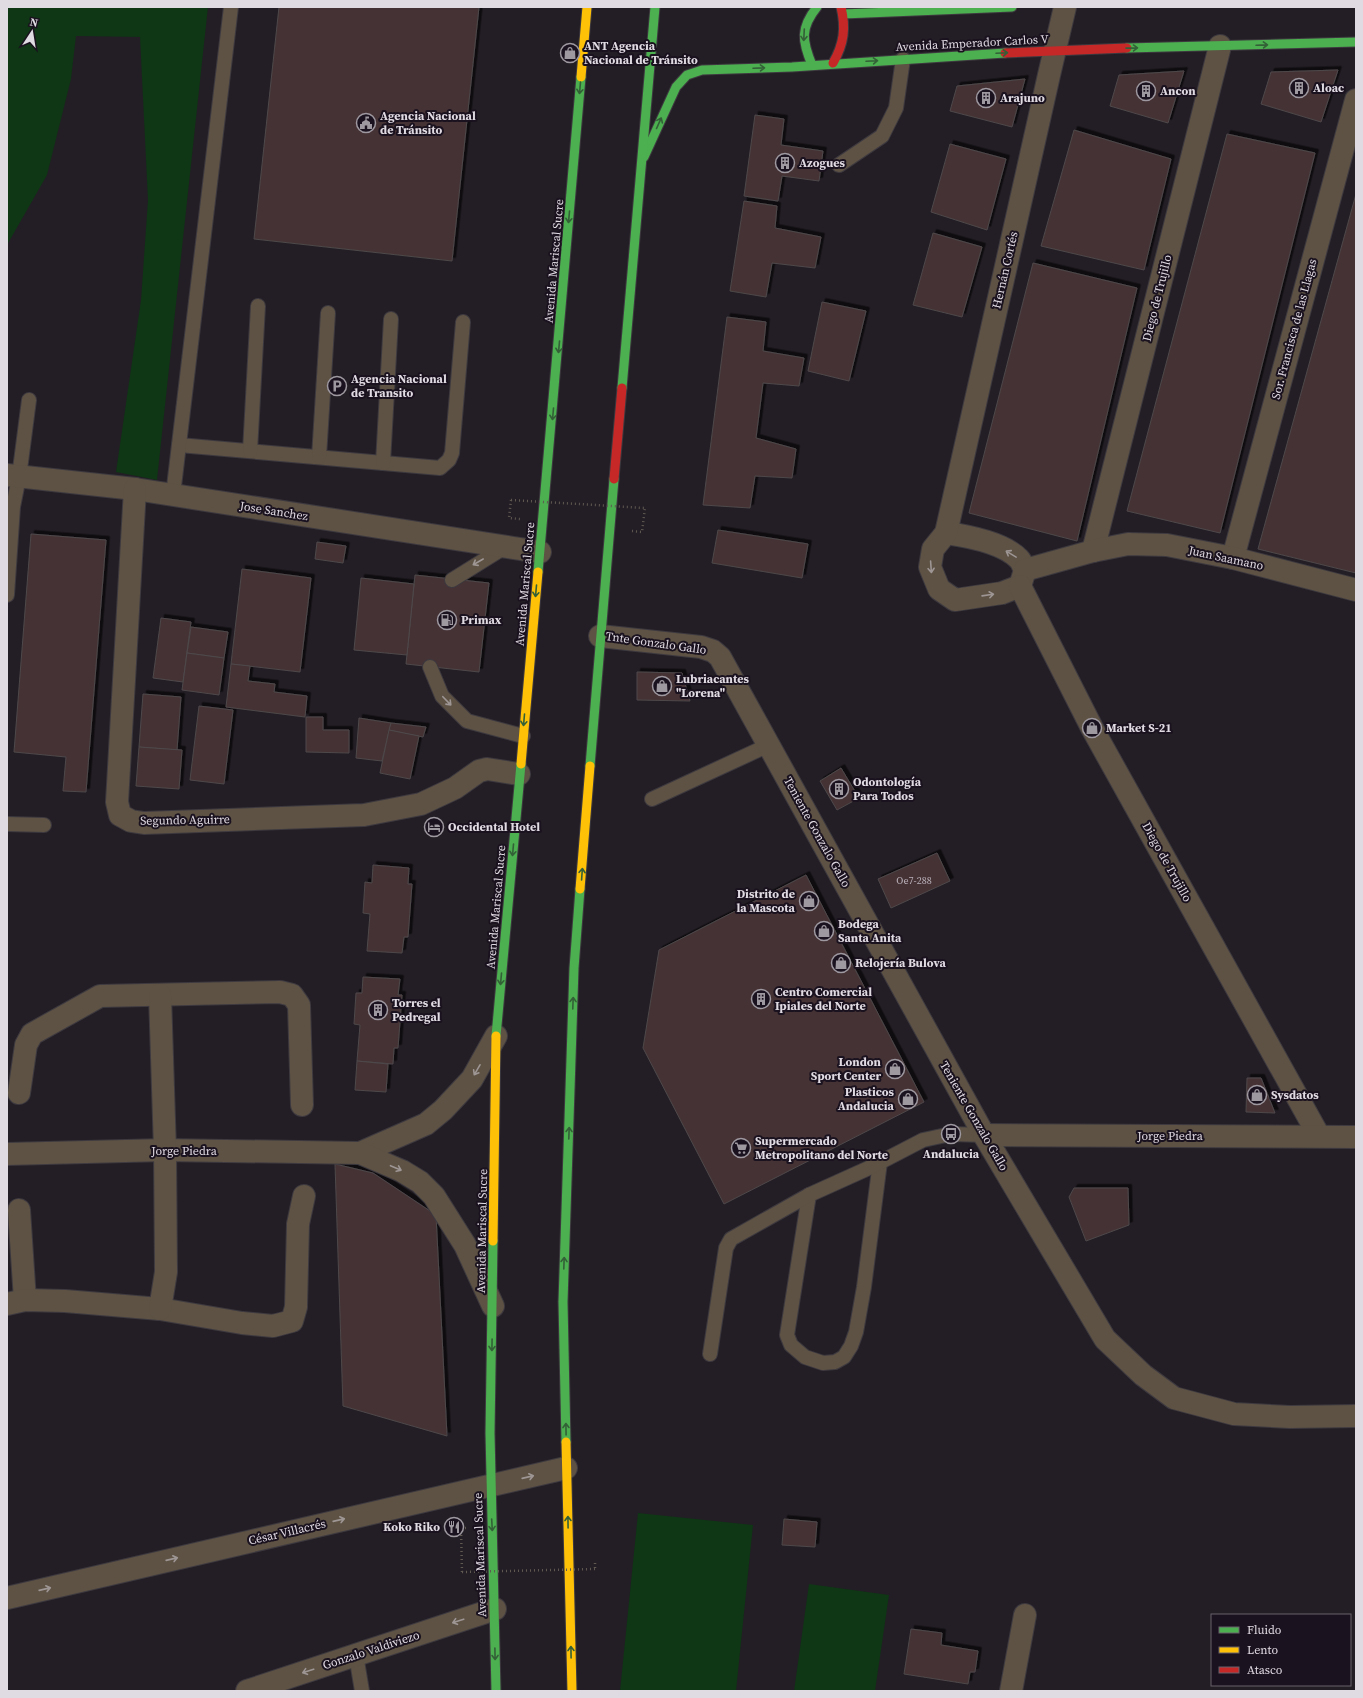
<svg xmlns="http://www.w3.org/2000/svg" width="1363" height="1698" viewBox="0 0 1363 1698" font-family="'Source Serif 4',serif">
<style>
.green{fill:#0f3615}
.building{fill:#443335;stroke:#4e484a;filter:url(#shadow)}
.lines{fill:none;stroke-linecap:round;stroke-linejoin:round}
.lane-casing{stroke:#3d393f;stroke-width:16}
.street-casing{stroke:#3d393f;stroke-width:24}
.fast-casing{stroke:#3d393f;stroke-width:11}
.slow-casing{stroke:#3d393f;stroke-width:11}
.jam-casing{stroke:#3d393f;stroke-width:11}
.path{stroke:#605952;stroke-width:2.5;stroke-dasharray:1 3;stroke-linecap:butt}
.lane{stroke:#5d5244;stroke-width:14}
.street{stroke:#5d5244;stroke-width:22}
.fast{stroke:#4caf50;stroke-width:9}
.slow{stroke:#ffc107;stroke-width:9}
.jam{stroke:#c62828;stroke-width:9}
.path-bridge{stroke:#605952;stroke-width:2.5;stroke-dasharray:1 3;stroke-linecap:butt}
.oneway{stroke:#336037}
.oneway2{stroke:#9e9694}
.labels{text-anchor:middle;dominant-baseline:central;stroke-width:4;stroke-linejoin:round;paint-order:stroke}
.number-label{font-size:10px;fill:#b9b0b8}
.street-label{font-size:12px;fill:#e0dae3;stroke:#1a121e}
.poi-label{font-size:12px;font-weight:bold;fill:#e0dae3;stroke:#1a121e;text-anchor:start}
</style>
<defs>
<filter id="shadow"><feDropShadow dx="3.5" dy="-3.5" stdDeviation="0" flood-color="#0009"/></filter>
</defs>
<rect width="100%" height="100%" fill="#231e25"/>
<g class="green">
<path d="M7 7H208L157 480 116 472 141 300 148 200 140 37 76 36 71 79 47 175 7 245Z"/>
<path d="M638 1513 753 1525 736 1691H620Z"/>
<path d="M809 1584 889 1595 875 1691H794Z"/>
</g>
<g class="building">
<path d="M279 7H479L452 261 254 239Z"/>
<path d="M1338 70 1321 122 1261 104 1271 72Z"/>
<path d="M1184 71 1168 123 1110 106 1119 75Z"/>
<path d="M1025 79 1012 127 950 111 957 86Z"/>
<path d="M755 115 784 119 781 145 823 151 819 181 782 176 778 201 744 196Z"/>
<path d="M1074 130 1171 159 1144 270 1041 246Z"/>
<path d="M1227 134 1315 153 1220 533 1127 511Z"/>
<path d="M950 144 1006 159 987 230 931 212Z"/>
<path d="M1356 194V573L1258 549Z"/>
<path d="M744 201 777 206 775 228 821 237 815 268 772 263 766 297 730 291Z"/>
<path d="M933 233 982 247 962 317 913 305Z"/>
<path d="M1033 263 1137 288 1077 541 969 513Z"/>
<path d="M822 302 866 311 849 381 808 371Z"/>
<path d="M727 317 766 322 763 351 804 358 799 386 763 383 756 438 796 449 792 478 755 476 750 508 703 505Z"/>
<path d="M718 530 808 544 802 578 712 563Z"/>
<path d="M31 534 106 540 86 792 63 791 66 757 14 752Z"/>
<path d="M317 542 346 546 343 563 315 559Z"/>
<path d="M242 569 311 578 300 672 231 664Z"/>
<path d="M415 575 489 583 479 672 406 664Z"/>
<path d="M361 578 414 584 407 655 354 650Z"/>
<path d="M161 618 191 622 183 682 153 678Z"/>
<path d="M191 627 228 632 224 658 187 653Z"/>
<path d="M187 653 224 658 219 695 182 690Z"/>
<path d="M231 664 250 666 248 681 275 684 274 692 307 696 305 717 226 707Z"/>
<path d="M637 672 682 673 690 701 637 700Z"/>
<path d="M143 694 181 697 177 750 139 747Z"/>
<path d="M199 706 233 710 224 784 190 780Z"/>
<path d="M306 717H323V730H349V753L306 752Z"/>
<path d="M359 718 391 723 382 761 356 758Z"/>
<path d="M391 723 426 727 423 737 389 730Z"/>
<path d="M389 730 419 736 410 779 380 773Z"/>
<path d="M139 747 182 750 179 789 136 786Z"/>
<path d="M841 768 859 798 837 810 820 781Z"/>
<path d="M937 853 950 881 891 908 878 879Z"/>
<path d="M373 865 409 868 408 884H412L408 937H404L402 953 367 951 370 914 363 913 365 882 372 883Z"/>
<path d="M806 875 924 1102 724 1204 643 1048 659 950Z"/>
<path d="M363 977 400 979 398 995H402L398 1048H394L393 1064 357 1061 360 1025 354 1024 356 993H362Z"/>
<path d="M357 1061 388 1064 386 1092 355 1090Z"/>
<path d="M1247 1078H1261L1275 1113 1246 1112Z"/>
<path d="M335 1164 373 1173 436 1215 447 1436 343 1406Z"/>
<path d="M1074 1188H1128L1129 1225 1086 1241 1069 1197Z"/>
<path d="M784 1519 817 1522 815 1547 782 1545Z"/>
<path d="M911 1629 942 1633 941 1645 978 1651 975 1672H970L968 1684 904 1674Z"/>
</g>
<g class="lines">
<g class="lane-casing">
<g id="lane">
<path d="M839 165 882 136 896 108 903 59"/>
<path d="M179 445 440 468 449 460 452 453 463 322"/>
<path d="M250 451 258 306"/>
<path d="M319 457 328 313"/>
<path d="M383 463 391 319"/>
<path d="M173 495 231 7"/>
<path d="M452 580 505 547"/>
<path d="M7 595 13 507 19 477 29 400"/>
<path d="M430 667 442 696 467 721 523 736"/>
<path d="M652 799 769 745"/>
<path d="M7 824 44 825"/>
<path d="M809 1195 787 1335 791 1345 805 1357 823 1363 835 1362 844 1357 851 1346 856 1332 864 1287 880 1162"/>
<path d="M710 1354 726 1248 731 1239 809 1195 871 1167 923 1140 951 1134 984 1135"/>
<path d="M356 1655 362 1691"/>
</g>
</g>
<g class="street-casing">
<g id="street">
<path d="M7 475 135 489 540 552"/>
<path d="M135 489 117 802 120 815 131 821 144 823 364 815 421 804 455 788 479 771 487 769 519 774"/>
<path d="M946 533C967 536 1004 543 1019 559 1022 562 1023 567 1025 570L1021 583"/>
<path d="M1093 551 1220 46"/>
<path d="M1233 558 1356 100"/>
<path d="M1025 570 1093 551 1128 544 1167 545 1233 558 1356 590"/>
<path d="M1020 586 1002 593 955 600 939 589 930 567 933 549 946 533 1049 75 1065 7"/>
<path d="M1020 586 1092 728 1319 1136"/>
<path d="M600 636 701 647 713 651 720 657 984 1135 1105 1339 1143 1375 1174 1398 1234 1414 1290 1417 1356 1416"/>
<path d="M19 1093 26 1045 32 1034 100 996 280 992 292 995 299 1005 302 1105"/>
<path d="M984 1135 1356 1137"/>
<path d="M360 1153 426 1124 443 1110 472 1079 496 1036"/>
<path d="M7 1154 165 1150 360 1153 402 1171 420 1182 434 1196 465 1245 493 1306"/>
<path d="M19 1210 25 1300"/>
<path d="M7 1304 25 1300 65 1301 160 1309 242 1323 273 1326 292 1321 296 1307 298 1224 304 1196"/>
<path d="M160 1309 166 1272 165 1150 160 995"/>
<path d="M7 1598 566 1468"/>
<path d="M247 1691 495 1609"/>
<path d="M1011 1691 1025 1615"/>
</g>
</g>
<g class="fast-casing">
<g id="fast">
<path d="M843 14 1012 7"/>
<path d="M1127 48 1356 42"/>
<path d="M812 65C802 41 800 28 817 7"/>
<path d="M644 157 676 87 687 75 702 70 792 67 1005 53"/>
<path d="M622 388 655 7"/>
<path d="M538 572 581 77"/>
<path d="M590 766 614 479"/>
<path d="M496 1036 521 764"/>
<path d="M493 1241 490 1433 496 1691"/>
<path d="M566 1442 563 1302 574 968 580 889"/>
</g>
</g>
<g class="slow-casing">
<g id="slow">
<path d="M581 77 587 7"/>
<path d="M521 764 538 572"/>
<path d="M580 889 590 766"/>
<path d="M493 1241 496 1036"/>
<path d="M566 1442 572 1691"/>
</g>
</g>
<g class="jam-casing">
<g id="jam">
<path d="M1005 53 1127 48"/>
<path d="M833 63C844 44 846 28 841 7"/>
<path d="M614 479 622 388"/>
</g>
</g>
<g class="path">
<path d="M511 500 509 518 520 519"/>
<path d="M632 531 642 532 645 508"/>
<path d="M595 1563V1569"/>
<path d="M462 1572 461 1528H468"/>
</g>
<use href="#lane" class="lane"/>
<use href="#street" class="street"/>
<use href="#fast" class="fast"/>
<use href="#slow" class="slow"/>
<use href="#jam" class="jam"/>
<g class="path-bridge">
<path d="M511 500 645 508"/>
<path d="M462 1572 595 1569"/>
</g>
</g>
<defs><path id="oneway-shaft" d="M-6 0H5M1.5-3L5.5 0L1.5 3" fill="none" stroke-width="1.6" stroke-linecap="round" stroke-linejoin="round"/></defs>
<g class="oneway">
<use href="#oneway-shaft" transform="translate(804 35) rotate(93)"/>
<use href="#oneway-shaft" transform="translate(1262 45) rotate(-2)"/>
<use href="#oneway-shaft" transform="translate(1132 48) rotate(-1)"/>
<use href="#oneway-shaft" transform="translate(1002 53) rotate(-3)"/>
<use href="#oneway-shaft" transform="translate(872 61) rotate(-3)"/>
<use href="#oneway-shaft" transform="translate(759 68) rotate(-2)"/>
<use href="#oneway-shaft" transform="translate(580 88) rotate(95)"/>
<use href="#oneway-shaft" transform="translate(659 123) rotate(-66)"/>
<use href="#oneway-shaft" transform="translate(569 217) rotate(95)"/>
<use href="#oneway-shaft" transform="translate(559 347) rotate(95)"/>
<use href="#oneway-shaft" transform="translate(553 414) rotate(95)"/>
<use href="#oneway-shaft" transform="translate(536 591) rotate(95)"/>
<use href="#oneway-shaft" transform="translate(524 720) rotate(95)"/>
<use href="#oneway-shaft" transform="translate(513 850) rotate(95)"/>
<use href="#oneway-shaft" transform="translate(582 874) rotate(-86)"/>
<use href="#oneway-shaft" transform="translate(501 979) rotate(95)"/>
<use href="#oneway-shaft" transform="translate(573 1003) rotate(-88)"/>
<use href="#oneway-shaft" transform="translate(569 1133) rotate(-88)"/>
<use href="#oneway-shaft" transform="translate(564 1263) rotate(-88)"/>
<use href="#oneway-shaft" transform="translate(492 1345) rotate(91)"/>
<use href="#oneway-shaft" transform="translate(566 1429) rotate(-91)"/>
<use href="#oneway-shaft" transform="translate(568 1522) rotate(-91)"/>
<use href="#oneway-shaft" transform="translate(492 1525) rotate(87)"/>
<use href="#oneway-shaft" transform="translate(571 1652) rotate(-91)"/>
<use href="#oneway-shaft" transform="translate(495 1654) rotate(89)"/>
</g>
<g class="oneway2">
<use href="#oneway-shaft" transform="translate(1011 554) rotate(-149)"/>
<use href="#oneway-shaft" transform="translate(478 562) rotate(150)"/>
<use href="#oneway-shaft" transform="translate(931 567) rotate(86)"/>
<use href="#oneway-shaft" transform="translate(988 595) rotate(-8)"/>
<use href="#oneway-shaft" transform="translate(447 701) rotate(46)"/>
<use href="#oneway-shaft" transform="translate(477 1070) rotate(120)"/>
<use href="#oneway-shaft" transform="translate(396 1168) rotate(23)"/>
<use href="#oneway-shaft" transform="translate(528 1477) rotate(-13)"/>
<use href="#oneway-shaft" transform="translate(339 1520) rotate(-13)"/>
<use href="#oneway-shaft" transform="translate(172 1559) rotate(-13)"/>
<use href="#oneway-shaft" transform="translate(45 1589) rotate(-13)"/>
<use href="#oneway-shaft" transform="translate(458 1621) rotate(162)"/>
<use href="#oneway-shaft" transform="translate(308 1671) rotate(162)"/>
</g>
<defs>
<g id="shop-ring" transform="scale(1)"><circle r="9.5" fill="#1a121e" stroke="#9e98a0" stroke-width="1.5"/><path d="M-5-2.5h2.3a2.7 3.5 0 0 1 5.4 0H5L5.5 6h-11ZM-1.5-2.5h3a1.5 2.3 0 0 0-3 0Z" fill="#9e98a0"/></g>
<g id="building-ring" transform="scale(1)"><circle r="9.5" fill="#1a121e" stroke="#9e98a0" stroke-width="1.5"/><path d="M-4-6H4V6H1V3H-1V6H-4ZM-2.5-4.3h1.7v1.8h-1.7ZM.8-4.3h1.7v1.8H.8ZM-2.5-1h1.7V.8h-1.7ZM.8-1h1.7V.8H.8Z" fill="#9e98a0"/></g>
<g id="civic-ring" transform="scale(1)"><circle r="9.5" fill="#1a121e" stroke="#9e98a0" stroke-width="1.5"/><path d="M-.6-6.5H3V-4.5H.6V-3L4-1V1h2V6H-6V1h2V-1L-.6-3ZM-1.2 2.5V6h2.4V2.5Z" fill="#9e98a0"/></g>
<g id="parking-ring" transform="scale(1)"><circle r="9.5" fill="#1a121e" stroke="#9e98a0" stroke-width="1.5"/><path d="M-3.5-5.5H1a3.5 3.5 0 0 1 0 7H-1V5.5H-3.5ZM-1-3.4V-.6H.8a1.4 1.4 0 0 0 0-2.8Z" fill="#9e98a0"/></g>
<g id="fuel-ring" transform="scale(1)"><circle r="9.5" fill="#1a121e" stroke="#9e98a0" stroke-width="1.5"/><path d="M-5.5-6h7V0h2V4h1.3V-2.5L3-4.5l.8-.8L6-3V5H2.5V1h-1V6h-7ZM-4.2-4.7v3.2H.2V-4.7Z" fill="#9e98a0"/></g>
<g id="hotel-ring" transform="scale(1)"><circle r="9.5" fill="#1a121e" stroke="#9e98a0" stroke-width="1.5"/><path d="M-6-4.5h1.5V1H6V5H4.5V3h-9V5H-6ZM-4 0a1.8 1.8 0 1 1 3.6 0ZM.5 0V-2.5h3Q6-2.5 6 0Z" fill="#9e98a0"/></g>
<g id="bus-ring" transform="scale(1)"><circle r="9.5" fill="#1a121e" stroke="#9e98a0" stroke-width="1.5"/><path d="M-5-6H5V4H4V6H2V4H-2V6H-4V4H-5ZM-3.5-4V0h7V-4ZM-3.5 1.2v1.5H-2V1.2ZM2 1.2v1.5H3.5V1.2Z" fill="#9e98a0"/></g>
<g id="supermarket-ring" transform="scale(1)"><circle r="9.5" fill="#1a121e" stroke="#9e98a0" stroke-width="1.5"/><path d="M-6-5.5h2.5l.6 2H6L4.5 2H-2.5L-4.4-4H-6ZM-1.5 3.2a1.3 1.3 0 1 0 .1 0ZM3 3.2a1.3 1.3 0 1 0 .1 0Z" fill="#9e98a0"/></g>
<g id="restaurant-ring" transform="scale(1)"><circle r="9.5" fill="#1a121e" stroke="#9e98a0" stroke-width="1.5"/><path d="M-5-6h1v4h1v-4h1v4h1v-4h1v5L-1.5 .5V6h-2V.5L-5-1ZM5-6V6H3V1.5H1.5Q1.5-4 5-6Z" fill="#9e98a0"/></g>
</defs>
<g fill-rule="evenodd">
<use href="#shop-ring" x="570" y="53"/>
<use href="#building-ring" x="1299" y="88"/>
<use href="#building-ring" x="1146" y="91"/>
<use href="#building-ring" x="986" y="98"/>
<use href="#civic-ring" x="366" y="123"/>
<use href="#building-ring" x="785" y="163"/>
<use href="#parking-ring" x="337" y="386"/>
<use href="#fuel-ring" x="447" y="620"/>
<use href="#shop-ring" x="662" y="686"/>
<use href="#shop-ring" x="1092" y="728"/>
<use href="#building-ring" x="839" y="789"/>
<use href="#hotel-ring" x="434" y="827"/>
<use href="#shop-ring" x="809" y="901"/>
<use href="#shop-ring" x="824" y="931"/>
<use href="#shop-ring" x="841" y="963"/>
<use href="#building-ring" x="761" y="999"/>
<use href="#building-ring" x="378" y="1010"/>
<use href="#shop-ring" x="895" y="1069"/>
<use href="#shop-ring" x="1257" y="1095"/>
<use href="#shop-ring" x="908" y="1099"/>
<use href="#bus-ring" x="951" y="1134"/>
<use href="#supermarket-ring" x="741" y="1148"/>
<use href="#restaurant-ring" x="454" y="1527"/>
</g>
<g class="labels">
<g class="number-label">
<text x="914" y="880">Oe7-288</text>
</g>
<g class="street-label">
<text transform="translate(972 43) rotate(-3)">Avenida Emperador Carlos V</text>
<text transform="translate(554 261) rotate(-85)">Avenida Mariscal Sucre</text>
<text transform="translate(1005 270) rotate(-77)">Hernán Cortés</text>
<text transform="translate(1157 298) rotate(-76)">Diego de Trujillo</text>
<text transform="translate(1294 329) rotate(-75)">Sor. Francisca de las Llagas</text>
<text transform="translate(274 511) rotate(9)">Jose Sanchez</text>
<text transform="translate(1226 558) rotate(12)">Juan Saamano</text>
<text transform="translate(525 584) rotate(-85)">Avenida Mariscal Sucre</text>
<text transform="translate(656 643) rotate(8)">Tnte Gonzalo Gallo</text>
<text transform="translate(185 820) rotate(-1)">Segundo Aguirre</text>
<text transform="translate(817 832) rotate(61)">Teniente Gonzalo Gallo</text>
<text transform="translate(1167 862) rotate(61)">Diego de Trujillo</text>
<text transform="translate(496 907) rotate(-85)">Avenida Mariscal Sucre</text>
<text transform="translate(974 1116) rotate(60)">Teniente Gonzalo Gallo</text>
<text x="1170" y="1136">Jorge Piedra</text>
<text x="184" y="1151">Jorge Piedra</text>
<text transform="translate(482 1231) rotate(-89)">Avenida Mariscal Sucre</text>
<text transform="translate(287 1532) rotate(-13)">César Villacrés</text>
<text transform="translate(480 1555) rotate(-92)">Avenida Mariscal Sucre</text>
<text transform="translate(371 1650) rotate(-18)">Gonzalo Valdiviezo</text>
</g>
<g class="poi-label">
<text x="584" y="46">ANT Agencia<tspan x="584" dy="14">Nacional de Tránsito</tspan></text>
<text x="1313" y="88">Aloac</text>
<text x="1160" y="91">Ancon</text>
<text x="1000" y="98">Arajuno</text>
<text x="380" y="116">Agencia Nacional<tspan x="380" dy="14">de Tránsito</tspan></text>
<text x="799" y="163">Azogues</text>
<text x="351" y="379">Agencia Nacional<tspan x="351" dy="14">de Transito</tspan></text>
<text x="461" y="620">Primax</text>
<text x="676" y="679">Lubriacantes<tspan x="676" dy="14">"Lorena"</tspan></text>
<text x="1106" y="728">Market S-21</text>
<text x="853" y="782">Odontología<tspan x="853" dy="14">Para Todos</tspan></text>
<text x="448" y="827">Occidental Hotel</text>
<text x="795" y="894" text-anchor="end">Distrito de<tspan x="795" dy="14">la Mascota</tspan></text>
<text x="838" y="924">Bodega<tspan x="838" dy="14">Santa Anita</tspan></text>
<text x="855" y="963">Relojería Bulova</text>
<text x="775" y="992">Centro Comercial<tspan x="775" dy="14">Ipiales del Norte</tspan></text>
<text x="392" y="1003">Torres el<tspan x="392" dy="14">Pedregal</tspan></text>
<text x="881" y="1062" text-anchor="end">London<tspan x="881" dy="14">Sport Center</tspan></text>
<text x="894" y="1092" text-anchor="end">Plasticos<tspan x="894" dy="14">Andalucia</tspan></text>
<text x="1271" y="1095">Sysdatos</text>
<text x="755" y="1141">Supermercado<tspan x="755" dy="14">Metropolitano del Norte</tspan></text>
<text x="951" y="1154" text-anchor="middle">Andalucia</text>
<text x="440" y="1527" text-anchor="end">Koko Riko</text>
</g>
</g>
<rect width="1363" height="1698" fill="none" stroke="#e0dae3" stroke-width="16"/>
<rect x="1211" y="1614" width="140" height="72" fill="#1a121e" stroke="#69626d"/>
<rect x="1219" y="1627" width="20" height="6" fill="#4caf50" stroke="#69626d"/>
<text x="1247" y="1634" font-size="12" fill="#e0dae3">Fluido</text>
<rect x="1219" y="1647" width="20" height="6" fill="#ffc107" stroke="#69626d"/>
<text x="1247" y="1654" font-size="12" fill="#e0dae3">Lento</text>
<rect x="1219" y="1667" width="20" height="6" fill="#c62828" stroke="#69626d"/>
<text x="1247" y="1674" font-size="12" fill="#e0dae3">Atasco</text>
<g transform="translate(32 32) rotate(12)" stroke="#1a121e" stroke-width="3" paint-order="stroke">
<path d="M0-3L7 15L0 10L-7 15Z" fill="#e0dae3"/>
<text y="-6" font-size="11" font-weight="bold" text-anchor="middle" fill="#e0dae3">N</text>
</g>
</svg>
